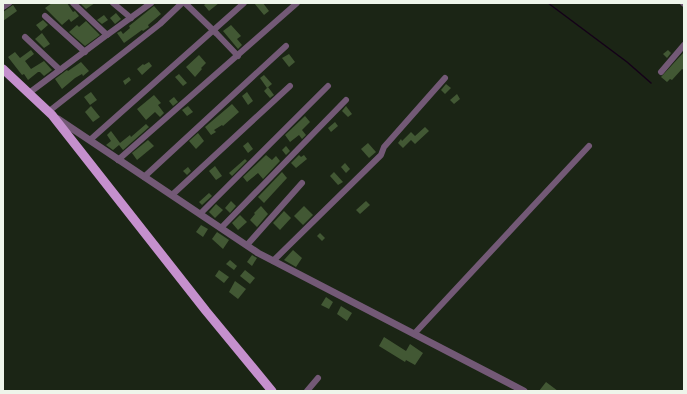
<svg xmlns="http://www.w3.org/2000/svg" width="687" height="394" viewBox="0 0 687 394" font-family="'Alegreya Sans',sans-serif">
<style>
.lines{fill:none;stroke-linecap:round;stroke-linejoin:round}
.stream{stroke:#140118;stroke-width:1.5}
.building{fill:#425834}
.minor{stroke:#735976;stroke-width:6}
.tertiary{stroke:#735976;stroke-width:7}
.primary{stroke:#c590cd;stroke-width:9}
</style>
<rect width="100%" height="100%" fill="#1b2515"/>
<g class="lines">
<path class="stream" d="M548 3 627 62 651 83"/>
</g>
<g class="building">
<path d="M52 3H67L73 12 75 11 79 16 71 22 69 19 62 25 45 8Z"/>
<path d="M80 3H95L86 9Z"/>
<path d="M207 3H219L209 11 204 5Z"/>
<path d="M254 3H263L269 11 264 15Z"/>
<path d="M13 5 17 11 3 21V12Z"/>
<path d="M154 6 161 14 148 25 149 27 143 31 142 30 124 43 117 33 121 31 123 34 130 28 129 26Z"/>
<path d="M116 13 121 19 115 24 110 18Z"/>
<path d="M104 15 108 20 102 24 97 20Z"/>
<path d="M43 20 48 25 41 31 36 25Z"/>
<path d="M86 21 100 35 85 46 69 32 77 25 79 27Z"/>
<path d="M231 25 241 36 237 39 242 45 238 49 223 31Z"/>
<path d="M42 33 50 44 44 48 35 39Z"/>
<path d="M31 50 34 54 25 61 31 69 44 61 52 70 44 76 40 72H38L28 80 24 74 22 75 8 57 15 52 20 58Z"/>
<path d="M668 50 671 53 667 58 663 54Z"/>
<path d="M684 52V70L682 69 672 80 670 79 667 82 661 77Z"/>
<path d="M289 54 295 62 289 67 282 58Z"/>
<path d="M199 55 206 63 201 68 202 69 195 77 186 67Z"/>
<path d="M81 62 89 71 83 76 82 74 75 78 62 89 55 79 67 70 68 71Z"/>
<path d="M149 62 152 66 142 75 137 69 143 64 144 65Z"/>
<path d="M179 74 187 83 183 86 175 77Z"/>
<path d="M264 75 272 84 267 88 260 78Z"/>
<path d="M129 77 131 80 125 85 123 81Z"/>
<path d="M446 84 451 88 445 94 441 90Z"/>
<path d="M268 87 274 95 270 98 264 91Z"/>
<path d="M91 92 97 100 90 105 84 97Z"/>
<path d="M247 92 253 101 248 105 242 96Z"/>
<path d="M457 94 460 99 454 104 450 100Z"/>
<path d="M154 95 161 103 158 105 164 113 160 117 155 112 146 120 137 109Z"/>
<path d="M174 97 178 102 173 106 169 101Z"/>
<path d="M232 104 239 112 223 126 222 125 214 130 216 132 211 135 205 127Z"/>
<path d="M91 106 100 117 93 122 85 112Z"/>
<path d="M188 106 193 112 187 116 182 110Z"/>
<path d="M346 106 352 114 348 117 342 111Z"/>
<path d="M305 116 310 122 302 130 306 135 302 139 299 135 290 142 285 135Z"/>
<path d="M335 122 338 126 331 132 328 128Z"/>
<path d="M146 124 149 127 123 150 119 145 113 150 106 145 111 141 107 135 111 131 120 143 130 135 131 137Z"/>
<path d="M425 127 429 131 415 144 411 140 403 148 398 143 401 139 402 141 411 132 415 136Z"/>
<path d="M198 133 204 141 196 149 189 141Z"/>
<path d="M148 140 154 146 137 160 132 153Z"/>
<path d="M248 142 253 149 248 153 243 146Z"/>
<path d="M368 143 376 152 369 158 361 149Z"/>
<path d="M286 146 290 151 286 155 282 150Z"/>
<path d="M266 155 272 160 276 156 280 161 263 179 258 173 247 182 243 177Z"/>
<path d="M299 155 301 157 304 155 307 159 296 168 291 163Z"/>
<path d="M245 159 247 161 232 176 229 173Z"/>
<path d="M345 163 350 169 346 173 341 167Z"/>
<path d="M215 166 222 176 216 180 209 171Z"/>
<path d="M188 167 191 171 187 175 183 171Z"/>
<path d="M282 172 287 178 264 203 258 197Z"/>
<path d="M334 172 343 182 338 185 330 176Z"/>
<path d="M209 193 212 196 202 205 199 202Z"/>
<path d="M231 201 236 206 230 213 225 208Z"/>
<path d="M366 201 370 205 360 214 356 210Z"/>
<path d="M216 204 223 210 215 218 209 212Z"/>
<path d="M261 206 268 214 257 227 250 220 255 214 254 213Z"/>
<path d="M304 206 313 215 303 225 294 216Z"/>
<path d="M284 211 291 218 280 230 273 223Z"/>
<path d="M240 215 247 222 238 230 232 223Z"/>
<path d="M201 225 208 229 203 237 196 232Z"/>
<path d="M217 232 229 240 223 249 212 239Z"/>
<path d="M320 233 325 238 322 241 317 236Z"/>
<path d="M293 250 302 258 296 267 284 260Z"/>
<path d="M252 255 257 258 252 266 247 262Z"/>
<path d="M230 260 237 266 234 270 226 264Z"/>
<path d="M219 270 229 277 224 283 215 276Z"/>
<path d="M245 270 255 278 250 284 240 276Z"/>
<path d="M235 281 246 289 238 299 229 292Z"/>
<path d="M326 297 333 302 329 309 321 305Z"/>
<path d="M341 306 352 313 347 321 337 314Z"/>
<path d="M384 337 406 351 410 344 423 353 415 365 406 360 405 362 379 346Z"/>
<path d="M546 382 558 391H539Z"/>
</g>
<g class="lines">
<g class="minor">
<path d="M73 3 107 35 151 3"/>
<path d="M113 3 131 18"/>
<path d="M185 3 217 34 238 56"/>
<path d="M683 3 684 4"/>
<path d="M3 7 9 3"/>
<path d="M45 16 85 52"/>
<path d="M25 37 60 70"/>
<path d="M661 72 684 45"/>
<path d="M29 93 108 34"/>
<path d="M48 112 160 24 182 3"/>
<path d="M90 140 244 3"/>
<path d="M118 160 297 3"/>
<path d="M144 177 286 46"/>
<path d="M172 195 290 86"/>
<path d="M200 214 328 86"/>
<path d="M221 228 346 100"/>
<path d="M247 245 302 183"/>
<path d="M273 261 381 155 384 147 445 78"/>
<path d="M414 334 589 146"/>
<path d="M307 391 318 378"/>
</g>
<path class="tertiary" d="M58 119 258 253 524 391"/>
<path class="primary" d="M3 69 52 115 206 311 272 391"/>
</g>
<rect width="687" height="394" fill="none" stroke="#eef5ea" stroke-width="8"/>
</svg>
